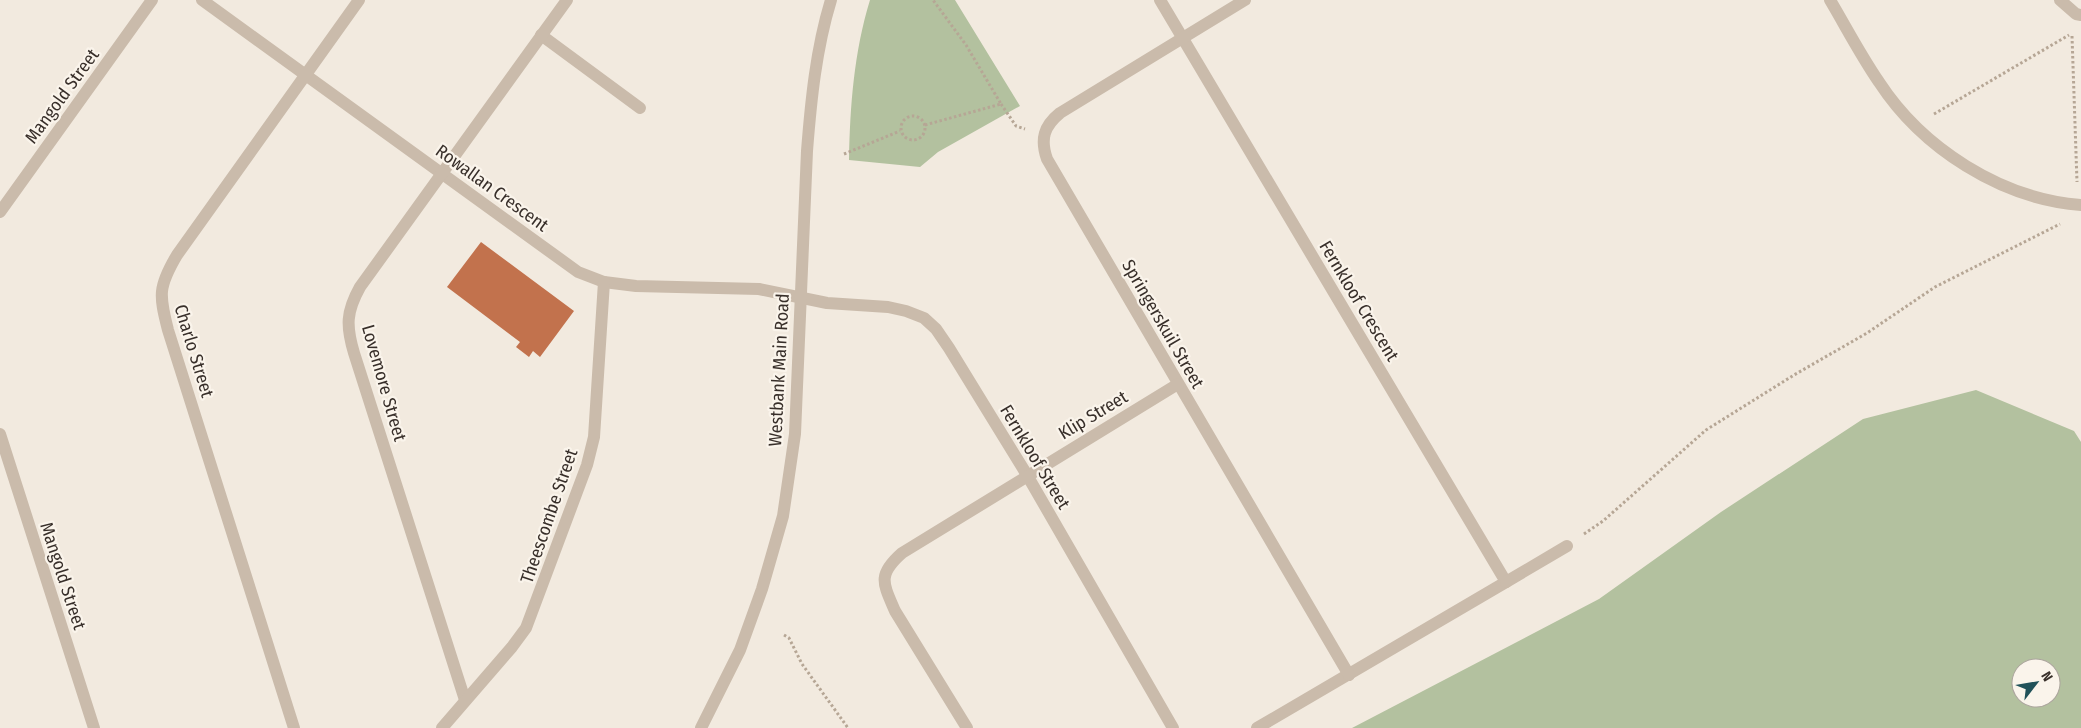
<svg xmlns="http://www.w3.org/2000/svg" width="2081" height="728" viewBox="0 0 2081 728" font-family="'Fira Sans Condensed',sans-serif">
<style>
.green{fill:#b3c19f;fill-rule:evenodd}
.building{fill:#c2724d}
.lines{fill:none;stroke-linecap:round;stroke-linejoin:round}
.path{stroke:#b6a695;stroke-width:3;stroke-dasharray:2.5 2.5;stroke-linecap:butt}
.service{stroke:#cabbab;stroke-width:12}
.minor{stroke:#cabbab;stroke-width:12}
.tertiary{stroke:#cabbab;stroke-width:12}
.labels{text-anchor:middle;dominant-baseline:central;stroke-width:4.5;stroke-linejoin:round;paint-order:stroke}
.street-label{font-size:18px;fill:#382f2a;stroke:#faf4eb}
</style>
<rect width="100%" height="100%" fill="#f2eadf"/>
<g class="green">
<path d="M870 0H955L1020 106 938 152 920 167 849 160C850 106 854 52 870 0Z"/>
<path d="M1976 390 2074 431 2081 442V728H1352L1599 599 1721 512 1863 419ZM2021 668H2051V698H2021Z"/>
</g>
<path class="building" d="M481 242 574 311 540 357 533 351 529 357 516 347 520 342 447 287Z"/>
<g class="lines">
<g class="path">
<path d="M2072 36 2077 182"/>
<path d="M1001 104 1016 126 1025 129"/>
<path d="M1934 114 2069 35"/>
<circle cx="913" cy="128" r="12"/>
<path d="M925 125 1001 104 966 45 933 0"/>
<path d="M844 154 900 131"/>
<path d="M1584 534 1603 521 1706 430 1794 375 1867 333 1935 287 2060 224"/>
<path d="M784 635 789 638 802 664 848 728"/>
</g>
<path class="service" d="M541 35 640 108"/>
<g class="minor">
<path d="M202 0 578 272 604 282 636 286 759 289 827 303 888 307 906 311 924 318 936 329 949 348 1027 475 1173 728"/>
<path d="M1160 0 1506 582 1257 728"/>
<path d="M1245 0 1060 113C1044 126 1040 139 1047 159L1349 675"/>
<path d="M1830 0C1846 27 1861 56 1879 82 1922 148 2001 199 2081 205"/>
<path d="M2060 0 2076 14 2081 15"/>
<path d="M0 212 152 0"/>
<path d="M0 434 94 728"/>
<path d="M1506 582 1567 546"/>
<path d="M465 700 354 353C346 326 346 312 360 287L567 0"/>
<path d="M294 728 168 330C159 295 158 287 177 255L359 0"/>
<path d="M442 728 512 647 526 628 587 465 594 437 604 282"/>
<path d="M967 728 895 611C883 583 877 575 902 553L1178 384"/>
</g>
<path class="tertiary" d="M701 728 740 650 762 589 783 516 795 434 807 151C811 100 816 49 831 0"/>
</g>
<g class="labels">
<g class="street-label">
<text transform="translate(62 96) rotate(-54)">Mangold Street</text>
<text transform="translate(492 188) rotate(36)">Rowallan Crescent</text>
<text transform="translate(1359 301) rotate(59)">Fernkloof Crescent</text>
<text transform="translate(1163 324) rotate(60)">Springerskuil Street</text>
<text transform="translate(194 351) rotate(73)">Charlo Street</text>
<text transform="translate(779 370) rotate(-87)">Westbank Main Road</text>
<text transform="translate(384 383) rotate(74)">Lovemore Street</text>
<text transform="translate(1093 415) rotate(-31)">Klip Street</text>
<text transform="translate(1035 457) rotate(59)">Fernkloof Street</text>
<text transform="translate(549 516) rotate(-71)">Theescombe Street</text>
<text transform="translate(63 576) rotate(72)">Mangold Street</text>
</g>
</g>
<g transform="translate(2036 683) rotate(59)"><circle r="24" fill="#faf4eb" stroke="#aca59e"/>
<path d="M0-4L9 19L0 12L-9 19Z" fill="#205159"/>
<text y="-8" font-size="14" font-weight="bold" text-anchor="middle" fill="#382f2a">N</text>
</g>
</svg>
